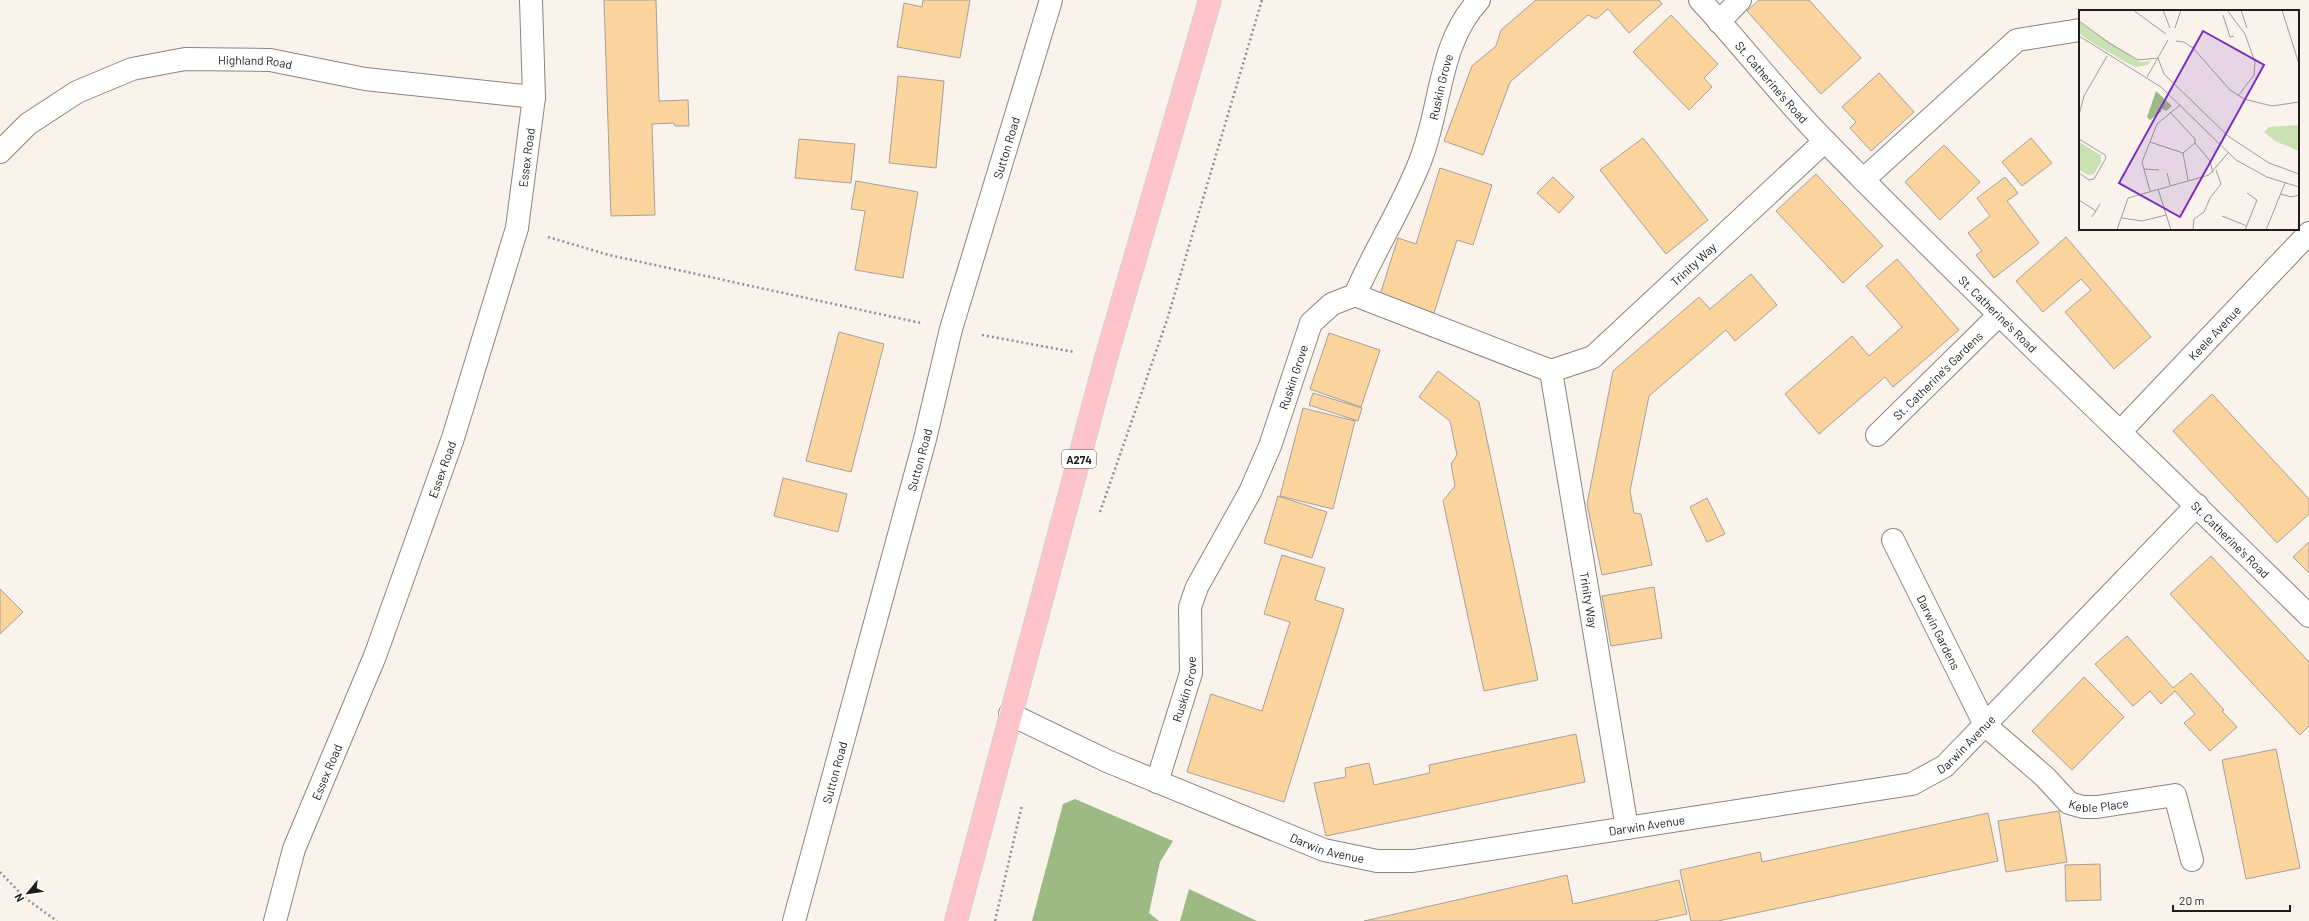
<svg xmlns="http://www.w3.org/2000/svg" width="2309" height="921" viewBox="0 0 2309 921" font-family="Barlow,sans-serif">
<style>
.forest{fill:#9dba84}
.building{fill:#fbd49e;stroke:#a7a19a}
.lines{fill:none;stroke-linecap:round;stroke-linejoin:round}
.lane-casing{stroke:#8a857e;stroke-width:24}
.street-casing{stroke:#8a857e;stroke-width:24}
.primary-casing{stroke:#d2d2d1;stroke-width:24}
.path{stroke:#928e88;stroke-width:2.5;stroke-dasharray:2 3;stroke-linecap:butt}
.lane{stroke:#fff;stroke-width:22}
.street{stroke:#fff;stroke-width:22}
.primary{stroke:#fec4ca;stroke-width:22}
.labels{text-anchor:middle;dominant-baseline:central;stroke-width:3;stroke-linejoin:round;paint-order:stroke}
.shield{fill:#fff;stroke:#62615f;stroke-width:1}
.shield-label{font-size:11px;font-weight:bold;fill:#1f1d1a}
.street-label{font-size:12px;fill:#1f1d1a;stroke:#fff}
.inset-road{fill:none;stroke:#a29d97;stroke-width:1}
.view{fill:#7b2cbf;fill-opacity:0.15;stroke:#7b2cbf;stroke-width:2}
.inset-edge{fill:none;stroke:#1f1d1a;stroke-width:2}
</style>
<rect width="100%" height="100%" fill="#f9f3eb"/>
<g class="forest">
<path d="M1075 799 1173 841 1160 862 1149 913 1159 921H1032L1063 804Z"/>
<path d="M1189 889 1257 921H1180Z"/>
</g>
<g class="building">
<path d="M604 0H656L659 101 688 100 689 126H675L674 123 652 124 655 215 611 216Z"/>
<path d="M923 0H970L960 58 897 47 904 3 922 7Z"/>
<path d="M1536 0H1659L1662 4 1629 33 1608 9 1596 19 1588 15 1510 82 1483 155 1444 141 1472 66 1496 46 1501 30Z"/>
<path d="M1759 0H1809L1861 58 1821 94 1747 11Z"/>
<path d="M1671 15 1718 64 1704 78 1712 87 1689 110 1633 52Z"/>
<path d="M1879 73 1914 112 1871 151 1850 128 1856 122 1842 107Z"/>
<path d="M898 76 944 81 936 168 889 163Z"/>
<path d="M1643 138 1708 220 1666 254 1600 170Z"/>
<path d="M2031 138 2052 163 2022 186 2002 162Z"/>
<path d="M799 139 855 144 851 183 795 178Z"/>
<path d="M1944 145 1980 182 1940 220 1905 182Z"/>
<path d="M1440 168 1492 185 1473 245 1457 240 1434 313 1380 295 1398 238 1416 244Z"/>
<path d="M1816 174 1883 246 1843 283 1776 211Z"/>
<path d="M1553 177 1574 197 1559 213 1537 193Z"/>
<path d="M2005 177 2018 193 2007 201 2039 243 1994 278 1976 255 1982 251 1968 233 1990 216 1977 198Z"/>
<path d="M856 181 918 192 903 278 855 270 865 211 851 209Z"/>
<path d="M2066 237 2151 337 2114 369 2065 312 2091 290 2081 279 2043 312 2016 281Z"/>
<path d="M1897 259 1959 330 1893 387 1885 377 1819 434 1785 394 1852 336 1869 356 1902 327 1866 286Z"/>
<path d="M1751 274 1777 305 1735 341 1726 330 1649 396 1630 491 1634 513 1641 514 1652 565 1602 575 1587 504 1613 371 1699 297 1710 309Z"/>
<path d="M839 332 884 344 851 472 806 461Z"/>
<path d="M1329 333 1380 350 1361 407 1310 389Z"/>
<path d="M1438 371 1479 402 1538 680 1484 691 1443 501 1455 486 1451 464 1457 455 1450 421 1419 397Z"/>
<path d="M1313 393 1362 408 1358 421 1309 405Z"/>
<path d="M2212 394 2309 499V514L2277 543 2173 431Z"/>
<path d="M1303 408 1355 421 1333 509 1280 496Z"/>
<path d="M783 478 847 494 838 532 774 516Z"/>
<path d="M1278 496 1327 512 1312 558 1264 543Z"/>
<path d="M1707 498 1725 534 1707 542 1690 507Z"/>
<path d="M2309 542V573L2293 557Z"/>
<path d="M1282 555 1325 568 1315 600 1344 609 1284 802 1187 772 1211 694 1262 711 1290 622 1264 614Z"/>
<path d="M2211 556 2309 662V726L2300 735 2170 594Z"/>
<path d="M1654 587 1662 638 1611 646 1602 596Z"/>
<path d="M0 589 23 612 0 634Z"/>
<path d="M2127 636 2173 688 2191 673 2224 710 2222 711 2237 727 2210 751 2184 723 2195 714 2175 691 2161 704 2150 691 2133 706 2095 664Z"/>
<path d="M2084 677 2124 717 2072 770 2032 731Z"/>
<path d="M1576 734 1585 782 1326 836 1314 783 1346 777 1345 768 1369 763 1374 785 1430 773 1429 765Z"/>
<path d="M2276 749 2300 868 2246 879 2222 760Z"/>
<path d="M2059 811 2067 862 2006 872 1998 821Z"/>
<path d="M1988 813 1998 861 1718 921H1691L1680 870 1760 852 1762 862Z"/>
<path d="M2100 864 2101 900 2066 901 2065 865Z"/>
<path d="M1567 875 1573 904 1679 880 1687 914 1654 921H1364Z"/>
</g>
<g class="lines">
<g class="lane-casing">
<g id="lane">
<path d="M1719 22 1740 0"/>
<path d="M1863 180 2017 40 2080 30"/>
<path id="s1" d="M1985 725 2045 777 2069 803 2083 807H2097L2175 795 2192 860"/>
</g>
</g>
<g class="street-casing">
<g id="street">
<path id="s2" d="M1700 0C1743 46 1782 98 1827 143 1984 304 2149 458 2309 616"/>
<path id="s3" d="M0 152 28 124 77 92 132 69 185 59 270 60 365 79 534 97"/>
<path id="s4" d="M1355 295 1551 371 1593 357 1825 141"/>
<path id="s5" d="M1551 371 1627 828"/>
<path id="s6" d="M2120 432 2309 233"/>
<path id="s7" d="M1877 435 1998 316"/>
<path id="s8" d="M1893 540 1985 725"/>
<path id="s9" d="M1010 714 1107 761 1324 850 1377 861H1413L1912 784 1945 766 2197 505"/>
<path id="s10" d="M1157 782 1191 673 1190 607 1197 587 1250 492 1270 446 1311 323 1332 304 1355 295C1374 251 1401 209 1419 164 1442 109 1437 45 1479 0"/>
<path id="s11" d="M275 921 294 849 375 656 453 438 517 228 534 97 531 0"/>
<path id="s12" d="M794 921 925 439 951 329 1051 0"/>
</g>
</g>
<g class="primary-casing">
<path id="primary" d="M956 921 1106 358 1210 0"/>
</g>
<g class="path">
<path d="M548 237 609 255 921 323"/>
<path d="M982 335 1074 352"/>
<path d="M1100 512 1167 320 1262 0"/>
<path d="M0 872 25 898 57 921"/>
<path d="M995 921 1022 805"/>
</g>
<use href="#lane" class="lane"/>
<use href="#street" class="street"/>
<use href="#primary" class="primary"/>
</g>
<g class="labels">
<rect class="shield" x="1062" y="450" width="34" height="18" rx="3"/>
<g class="shield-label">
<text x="1079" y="459">A274</text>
</g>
<g class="street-label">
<text stroke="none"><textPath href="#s3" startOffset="282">Highland Road</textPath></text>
<text stroke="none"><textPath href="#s2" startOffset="109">St. Catherine's Road</textPath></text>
<text stroke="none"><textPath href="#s10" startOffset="769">Ruskin Grove</textPath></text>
<text stroke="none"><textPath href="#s12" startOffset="802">Sutton Road</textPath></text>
<text stroke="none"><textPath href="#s11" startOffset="806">Essex Road</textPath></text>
<text stroke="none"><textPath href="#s4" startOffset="391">Trinity Way</textPath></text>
<text stroke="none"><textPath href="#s2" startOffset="433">St. Catherine's Road</textPath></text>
<text stroke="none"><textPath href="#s6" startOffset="137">Keele Avenue</textPath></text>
<text stroke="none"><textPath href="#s7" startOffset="85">St. Catherine's Gardens</textPath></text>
<text stroke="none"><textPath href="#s10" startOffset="433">Ruskin Grove</textPath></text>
<text stroke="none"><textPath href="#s12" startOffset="478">Sutton Road</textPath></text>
<text stroke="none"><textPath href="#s11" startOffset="482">Essex Road</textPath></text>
<text stroke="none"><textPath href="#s2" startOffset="757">St. Catherine's Road</textPath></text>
<text stroke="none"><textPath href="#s5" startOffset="232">Trinity Way</textPath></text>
<text stroke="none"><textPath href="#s8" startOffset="103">Darwin Gardens</textPath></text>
<text stroke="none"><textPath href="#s10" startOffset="97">Ruskin Grove</textPath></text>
<text stroke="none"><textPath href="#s9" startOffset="1005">Darwin Avenue</textPath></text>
<text stroke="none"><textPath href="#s11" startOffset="158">Essex Road</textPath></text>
<text stroke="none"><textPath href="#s12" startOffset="154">Sutton Road</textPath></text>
<text stroke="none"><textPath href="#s1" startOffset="145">Keble Place</textPath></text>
<text stroke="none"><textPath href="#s9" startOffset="669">Darwin Avenue</textPath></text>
<text stroke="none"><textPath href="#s9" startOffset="345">Darwin Avenue</textPath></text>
</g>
</g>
<g transform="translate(2079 10)">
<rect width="220" height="220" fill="#f9f3eb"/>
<path d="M0 12 61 52 72 51 69 55 58 57 50 54 12 32 0 23ZM219 115 220 141 196 131 185 122 190 117ZM0 132 22 145V152L15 164 9 165 0 160Z" fill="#c9e1b3"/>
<path d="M77 81 93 96 87 101 81 98 83 101 71 110 68 107Z" fill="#9dba84"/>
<path class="inset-road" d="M54 0 87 24M84 0 91 18M148 0 166 24 176 52 175 65 159 86M162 0 168 18M203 0 220 54M144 5 151 27 155 26M0 11 30 33 59 50 79 48 85 64 149 126 190 153 220 164M96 18 102 0M0 26 82 77 157 150 188 167 220 177M97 31 105 32 114 38 151 80 165 89 193 96 220 92M68 67 89 30M91 102 116 129V133L131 151 134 163M0 105 5 86 28 46M0 129 26 145 27 148 15 169 10 170 0 163M71 132 104 143M65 159 80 160M88 163 91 175M109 170 104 143 116 133M79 179 92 220M71 181 63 152 78 114 101 95M202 184 212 187 220 185M0 190 17 201M143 206 168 216M13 207 21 194M43 208 63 211 87 205M38 220 49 188 130 165 149 143M114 220 115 209 125 202 131 188 142 174 137 160M166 220 178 190 168 183M187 220 206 173"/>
<path class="view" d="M124 21 185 55 101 207 40 173Z"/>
<rect width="220" height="220" class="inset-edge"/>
</g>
<g transform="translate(28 893) rotate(241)" stroke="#ffffff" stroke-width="3" paint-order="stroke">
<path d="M0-3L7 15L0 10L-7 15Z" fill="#1f1d1a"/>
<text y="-6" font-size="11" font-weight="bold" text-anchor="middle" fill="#1f1d1a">N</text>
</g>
<path d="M2173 905v6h117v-6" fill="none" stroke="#1f1d1a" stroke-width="2"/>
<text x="2179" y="905" font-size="12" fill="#1f1d1a" stroke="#ffffff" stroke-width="3" paint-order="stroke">20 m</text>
</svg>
